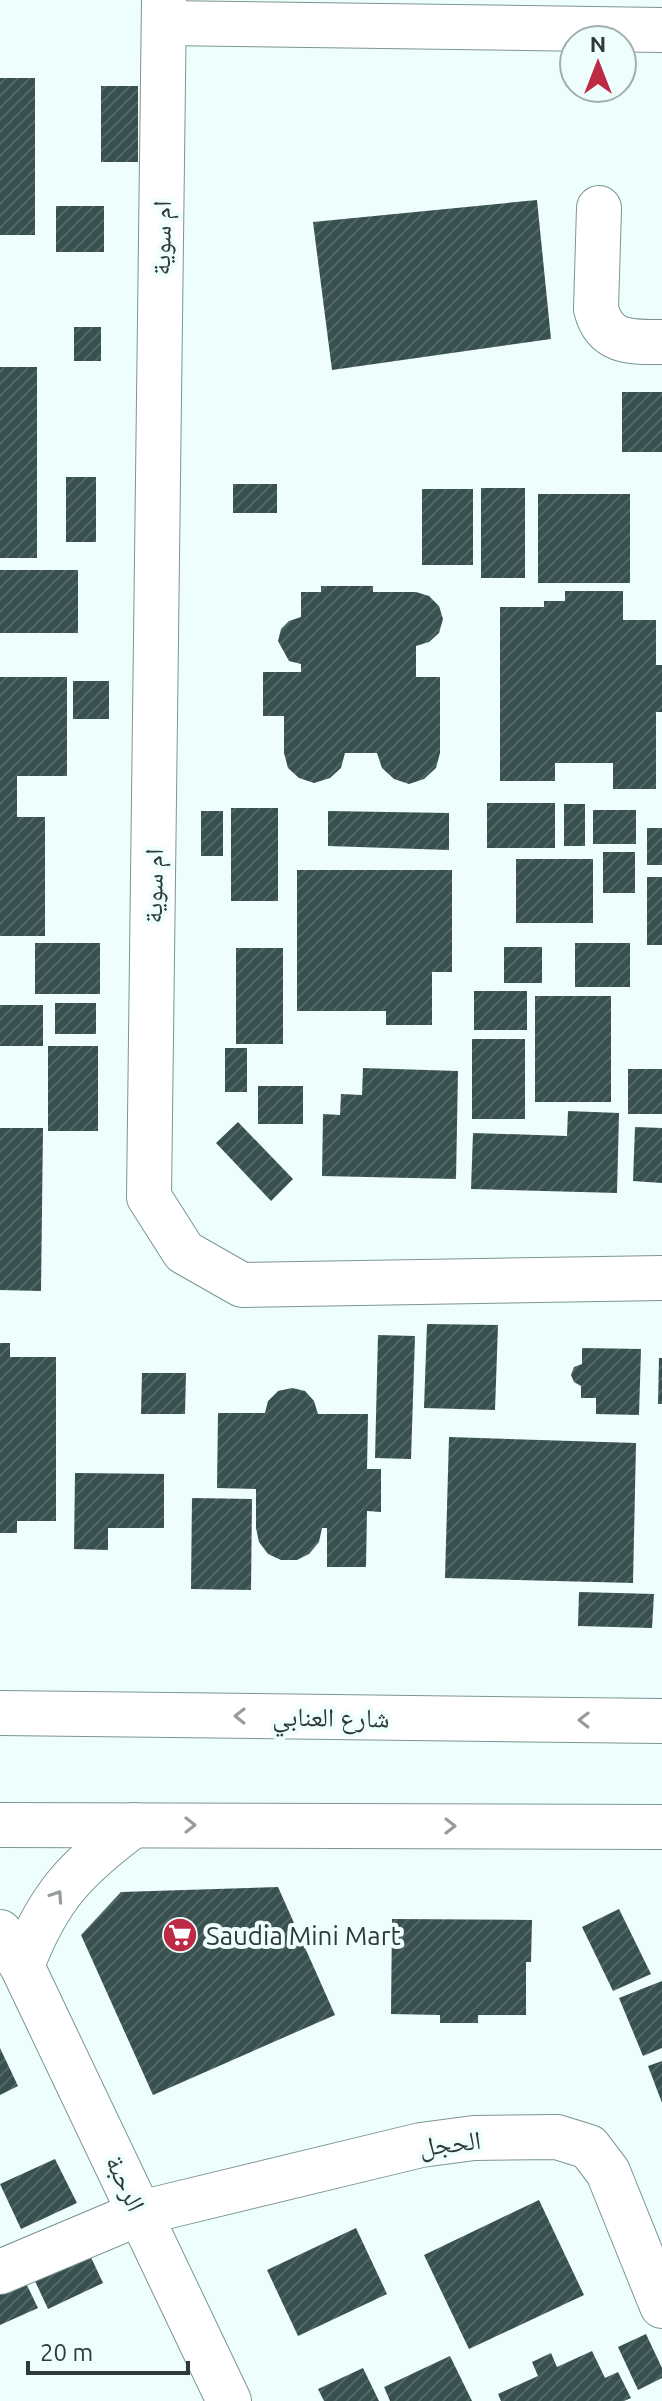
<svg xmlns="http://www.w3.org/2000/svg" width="662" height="2401" viewBox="0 0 662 2401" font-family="Ubuntu,'Noto Naskh Arabic',sans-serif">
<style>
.building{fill:url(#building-hatch)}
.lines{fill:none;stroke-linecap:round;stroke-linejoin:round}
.minor-casing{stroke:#7c9594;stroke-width:46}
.minor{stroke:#fff;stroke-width:44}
.oneway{stroke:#969c9c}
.labels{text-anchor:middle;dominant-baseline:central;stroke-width:8;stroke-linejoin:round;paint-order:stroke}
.street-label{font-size:26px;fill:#2e3938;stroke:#edfefd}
.poi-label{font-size:26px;fill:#2e3938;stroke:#edfefd;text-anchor:start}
</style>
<defs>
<pattern id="building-hatch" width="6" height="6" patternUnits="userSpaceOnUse" patternTransform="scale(2)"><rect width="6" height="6" fill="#38504f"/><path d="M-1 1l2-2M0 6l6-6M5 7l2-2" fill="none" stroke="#536766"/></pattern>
</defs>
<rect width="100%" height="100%" fill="#edfefd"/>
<g class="building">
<rect x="0" y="78" width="35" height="157"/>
<rect x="101" y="86" width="37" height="76"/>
<path d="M537 200 551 339 332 370 313 222Z"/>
<rect x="56" y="206" width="48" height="46"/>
<rect x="74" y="327" width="27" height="34"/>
<rect x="0" y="367" width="37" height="191"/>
<rect x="622" y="392" width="40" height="60"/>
<rect x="66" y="477" width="30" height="65"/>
<rect x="233" y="484" width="44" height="29"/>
<rect x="481" y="488" width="44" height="90"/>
<rect x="422" y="489" width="51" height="76"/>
<rect x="538" y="494" width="92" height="89"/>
<rect x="0" y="570" width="78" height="63"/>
<path d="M321 586H373V592H416L429 596 439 606 443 619 439 633 429 642 416 646V677H440V753L436 768 424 779 409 784 394 779 382 768 377 753H345L341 768 330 778 314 783 299 778 288 768 284 753V716H263V672H301V664L289 661 278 641 281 629 289 621 301 617V592H321Z"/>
<path d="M565 591H623V620H656V665H662V712H656V789H613V763H555V781H500V607H544V601H565Z"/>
<path d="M0 677H67V776H17V817H45V936H0Z"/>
<rect x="73" y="681" width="36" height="38"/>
<rect x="487" y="803" width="68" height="45"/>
<rect x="564" y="804" width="21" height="42"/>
<rect x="231" y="808" width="47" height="93"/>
<rect x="593" y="810" width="43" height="34"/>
<rect x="201" y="811" width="22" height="45"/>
<path d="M328 811 449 813V850L328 846Z"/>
<rect x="647" y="828" width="15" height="37"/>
<rect x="603" y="852" width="32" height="41"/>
<rect x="516" y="859" width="77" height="64"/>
<path d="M297 870H452V972H432V1025H386V1011H297Z"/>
<rect x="647" y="877" width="15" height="68"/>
<rect x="35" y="943" width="65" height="51"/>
<rect x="575" y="943" width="55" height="44"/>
<rect x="504" y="947" width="38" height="36"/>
<rect x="236" y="948" width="47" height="96"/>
<rect x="474" y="991" width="53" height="39"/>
<rect x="535" y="996" width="76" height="106"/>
<rect x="55" y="1003" width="41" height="31"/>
<rect x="0" y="1005" width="43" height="41"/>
<rect x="472" y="1039" width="53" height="80"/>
<rect x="48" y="1046" width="50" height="85"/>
<rect x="225" y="1048" width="22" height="44"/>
<path d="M363 1068 458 1071 456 1179 322 1176 323 1114 340 1115 341 1094 362 1095Z"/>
<rect x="628" y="1069" width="34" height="45"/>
<rect x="258" y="1086" width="45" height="38"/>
<path d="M568 1111 619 1113 617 1193 471 1189 473 1133 567 1136Z"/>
<path d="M238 1122 293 1179 271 1201 216 1143Z"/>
<path d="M635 1127 662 1128V1183L633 1181Z"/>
<path d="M0 1128H43L41 1291 0 1290Z"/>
<path d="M427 1324 498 1325 495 1410 424 1408Z"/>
<path d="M378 1335 415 1336 411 1459 375 1458Z"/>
<path d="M0 1343H10V1357H56V1521H17V1533H0Z"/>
<path d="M582 1348 641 1349 639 1415 596 1414V1398H581V1386L574 1382 571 1375 574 1367 582 1364Z"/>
<path d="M659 1358H662V1404H658Z"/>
<path d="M142 1373H186L185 1414H141Z"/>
<path d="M292 1388 305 1391 314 1401 318 1414H368L367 1469H381V1512L367 1511 366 1567H327V1528H322L319 1542 309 1554 297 1560H281L268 1554 259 1542 256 1528V1489L217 1488 218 1413H265L268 1401 278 1391Z"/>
<path d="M449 1437 636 1443 633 1583 445 1578Z"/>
<path d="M75 1473 164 1474V1528H108V1550L74 1549Z"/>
<path d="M192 1498 252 1499 251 1590 191 1589Z"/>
<path d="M579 1592 654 1594 652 1628 578 1626Z"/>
<path d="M278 1887 335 2015 153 2095 81 1935 121 1892Z"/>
<path d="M619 1909 651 1974 613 1991 582 1927Z"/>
<path d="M392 1919 532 1920 531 1962H526V2015H478V2023H440V2015L391 2014Z"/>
<path d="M662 1981V2048L643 2056 619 1998Z"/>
<path d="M0 2048 18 2086 0 2095Z"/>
<path d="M662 2061V2103L648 2066Z"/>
<path d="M55 2159 77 2203 21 2229 0 2184Z"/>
<path d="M539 2200 584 2295 469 2349 424 2255Z"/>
<path d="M356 2228 387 2294 298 2336 267 2270Z"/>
<path d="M89 2253 103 2283 48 2309 34 2279Z"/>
<path d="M22 2275 38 2308 0 2325V2285Z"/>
<path d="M646 2334 662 2368V2378L638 2390 618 2347Z"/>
<path d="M592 2351 605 2378 618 2372 631 2398 624 2401H501L498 2394 538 2376 532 2362 551 2353 557 2367Z"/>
<path d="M450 2356 472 2401H390L384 2387Z"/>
<path d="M363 2368 379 2401H324L318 2389Z"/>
</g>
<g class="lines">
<g class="minor-casing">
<g id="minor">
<path d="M164 0 149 1197 184 1252 242 1285 662 1278"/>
<path d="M164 23 662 30"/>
<path d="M599 208 596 309C605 344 631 342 662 342"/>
<path d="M0 1713 662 1721"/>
<path d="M0 1825 662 1827"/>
<path d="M0 1932 22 1966 229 2401"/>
<path d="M22 1966C48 1897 76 1868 134 1825"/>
<path d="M0 2272 140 2213 421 2145 474 2138 557 2137 589 2147 608 2172 662 2306"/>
</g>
</g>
<use href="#minor" class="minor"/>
</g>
<defs><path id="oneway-chevron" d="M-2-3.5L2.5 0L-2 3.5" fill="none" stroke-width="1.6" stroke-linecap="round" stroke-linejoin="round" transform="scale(2)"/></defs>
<g class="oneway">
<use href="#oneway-chevron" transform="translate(240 1716) rotate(-179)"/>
<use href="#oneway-chevron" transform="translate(584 1720) rotate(-179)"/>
<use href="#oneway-chevron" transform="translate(190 1825)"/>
<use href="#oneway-chevron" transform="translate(450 1826)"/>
<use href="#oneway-chevron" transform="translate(57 1896) rotate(-56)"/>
</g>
<defs>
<g id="supermarket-disc" transform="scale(1.8)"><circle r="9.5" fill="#bc2b43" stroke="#edfefd"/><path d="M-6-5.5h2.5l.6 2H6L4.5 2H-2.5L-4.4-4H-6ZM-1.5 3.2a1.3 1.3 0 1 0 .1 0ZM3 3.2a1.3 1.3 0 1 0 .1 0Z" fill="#fff"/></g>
</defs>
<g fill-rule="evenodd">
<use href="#supermarket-disc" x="180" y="1935"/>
</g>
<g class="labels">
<g class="street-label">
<text transform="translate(161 238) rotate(-89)">ام سوية</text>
<text transform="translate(153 886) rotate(-89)">ام سوية</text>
<text transform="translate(331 1717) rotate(1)">شارع العنابي</text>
<text transform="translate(450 2143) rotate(-7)">الحجل</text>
<text transform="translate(126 2183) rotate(65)">الرحبة</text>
</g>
<g class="poi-label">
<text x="206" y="1935">Saudia Mini Mart</text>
</g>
</g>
<g transform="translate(598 64)"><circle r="38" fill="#edfefd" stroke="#a1afae" stroke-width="2"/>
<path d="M0-6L14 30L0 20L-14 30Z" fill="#bc2b43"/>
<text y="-12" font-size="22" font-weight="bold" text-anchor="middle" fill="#2e3938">N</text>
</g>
<path d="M28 2361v12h160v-12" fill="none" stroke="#2e3938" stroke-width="4"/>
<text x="40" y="2361" font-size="24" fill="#2e3938" stroke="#edfefd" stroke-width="6" paint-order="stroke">20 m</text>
</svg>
